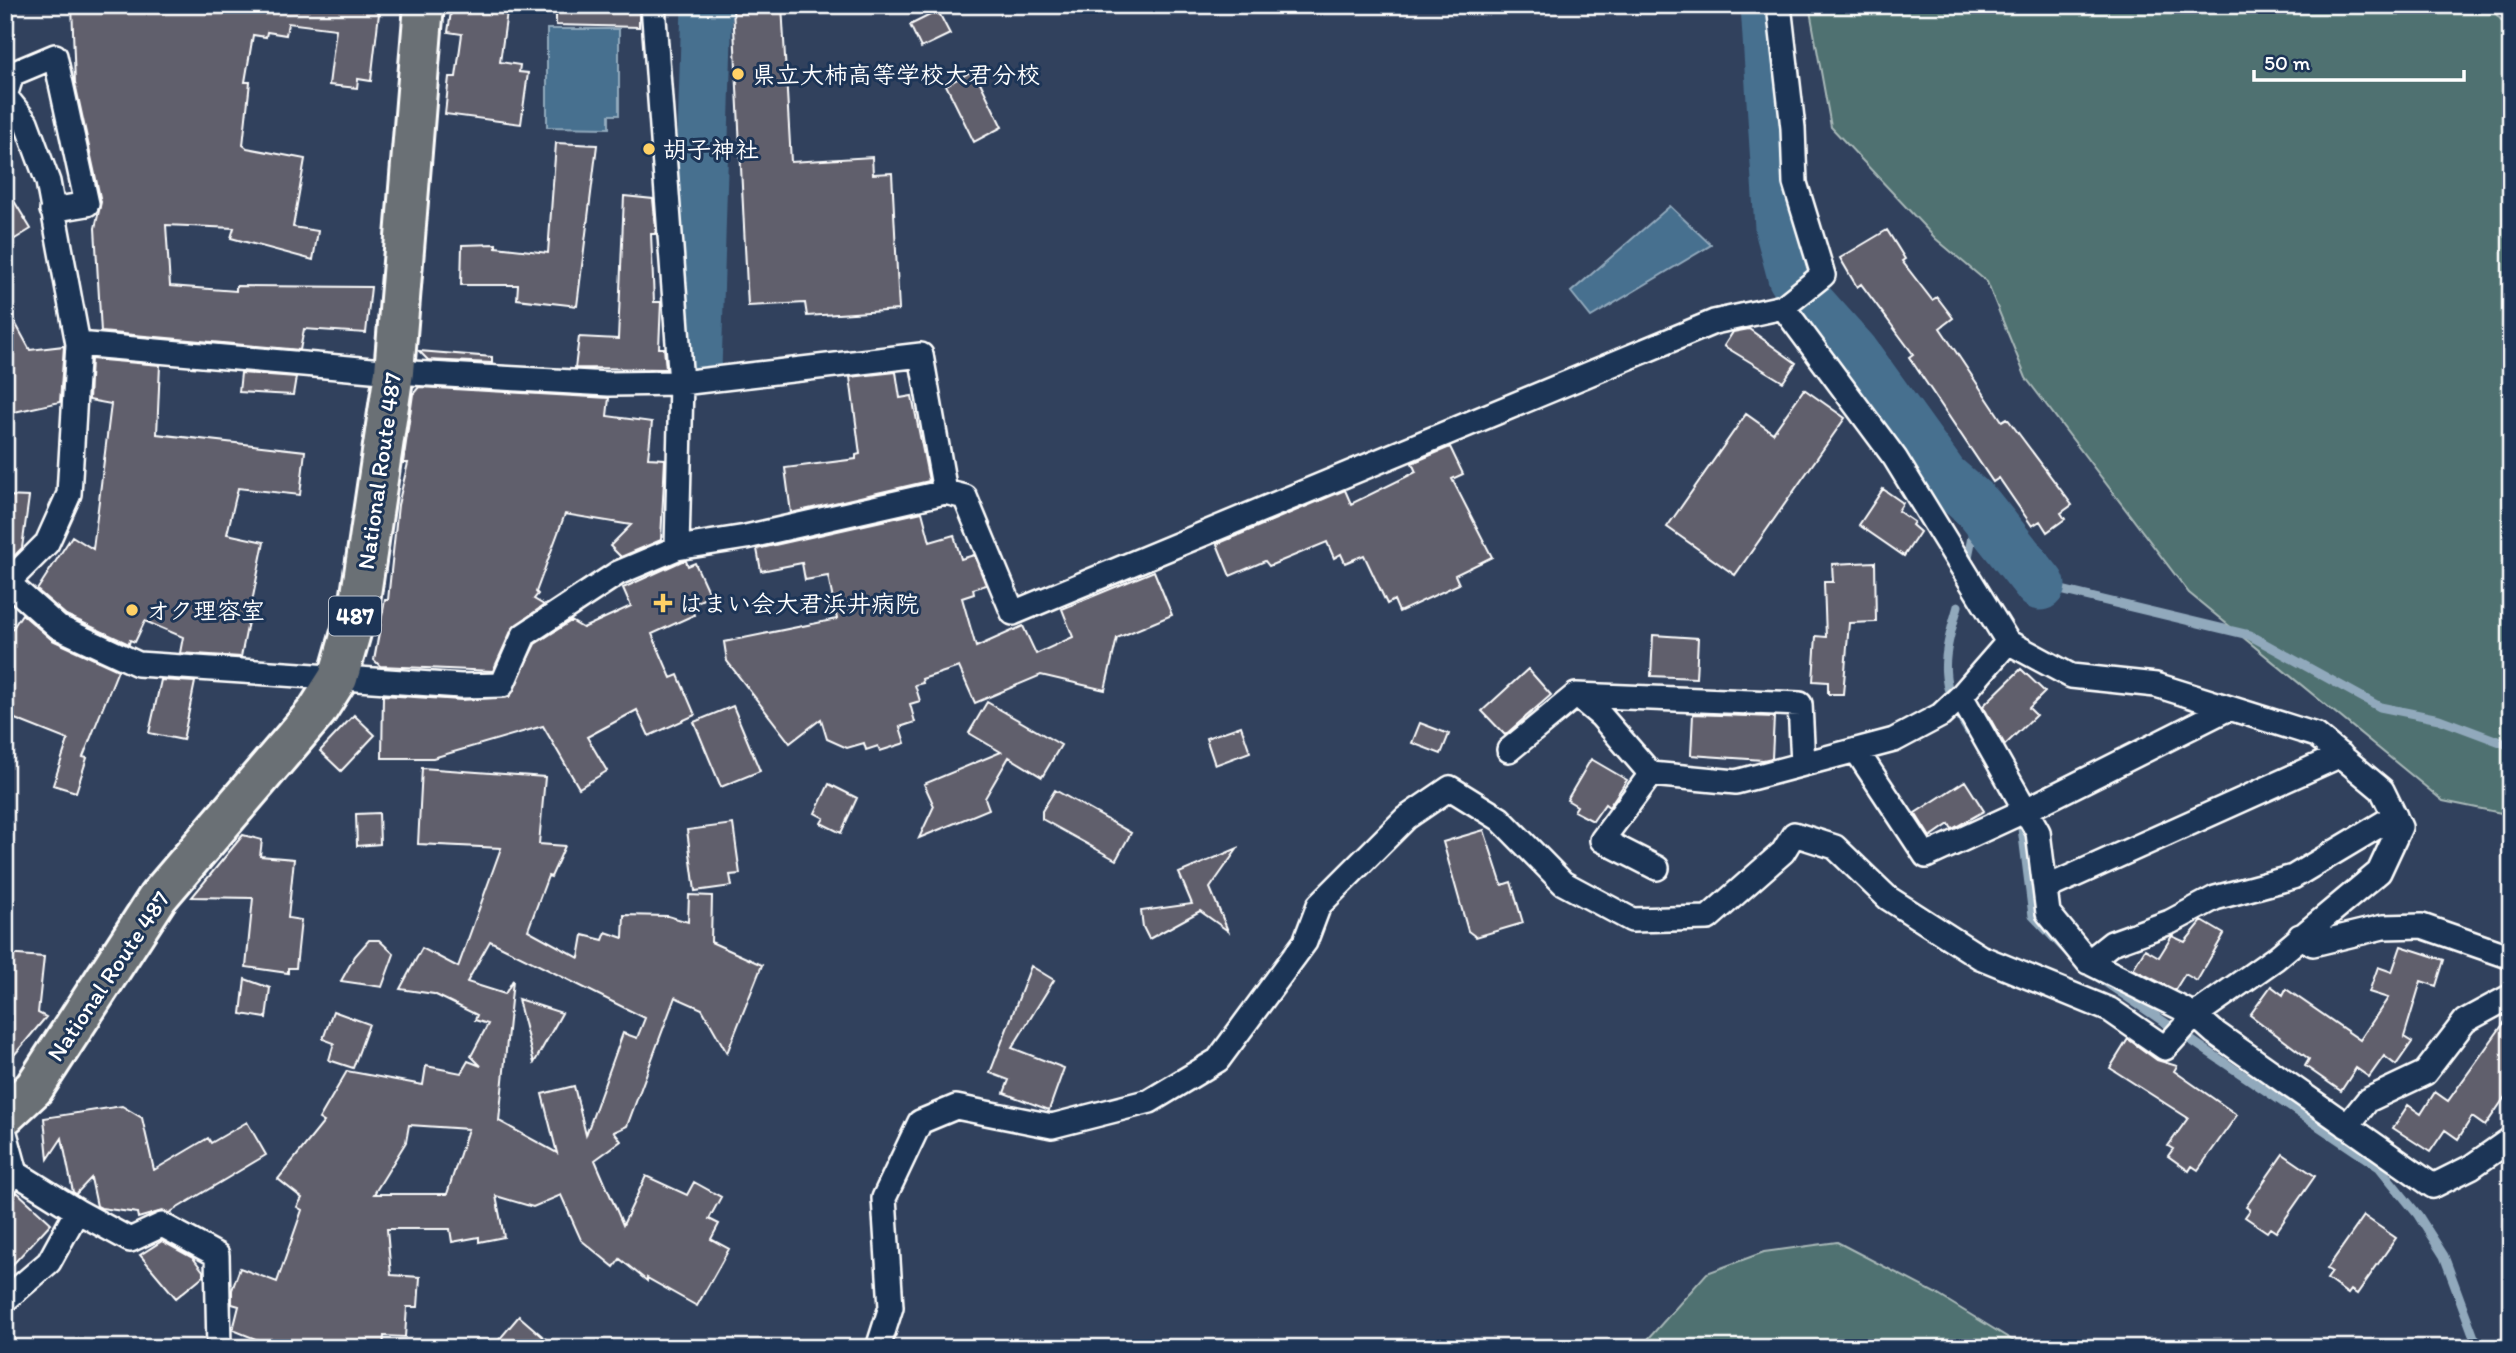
<svg xmlns="http://www.w3.org/2000/svg" width="2516" height="1353" font-family="Itim,'Klee One',sans-serif">
<style>
.green{fill:#507171;stroke:#a8b8b8;stroke-width:2}
.water{fill:#476f8f;stroke:#91a9bc;stroke-width:2}
.lines{fill:none;stroke-linecap:round;stroke-linejoin:round}
.stream{stroke:#91a9bc;stroke-width:9}
.river{stroke:#476f8f;stroke-width:51}
.building{fill:#615e6c;stroke:#fff;stroke-width:2;fill-rule:evenodd}
.minor-casing{stroke:#fff;stroke-width:28}
.trunk-casing{stroke:#fff;stroke-width:44}
.minor{stroke:#1d3557;stroke-width:23}
.trunk{stroke:#6b7074;stroke-width:38}
.poi-dot{fill:#ffd166;stroke:#1d3557;stroke-width:2.5}
.labels{text-anchor:middle;dominant-baseline:central;stroke-width:6;stroke-linejoin:round;paint-order:stroke}
.shield{fill:#1d3557;stroke:#bbc2cd;stroke-width:2}
.shield-label{font-size:23px;font-weight:bold;fill:#fff}
.poi-label{font-size:24px;font-weight:bold;fill:#fff;stroke:#1d3557;text-anchor:start}
.street-label{font-size:24px;fill:#fff;stroke:#1d3557}
</style>
<rect width="100%" height="100%" fill="#31415d"/>
<filter id="ink" filterUnits="userSpaceOnUse"><feTurbulence type="fractalNoise" baseFrequency=".0143" numOctaves="2"/><feDisplacementMap in="SourceGraphic" scale="14" xChannelSelector="R" yChannelSelector="G"/><feConvolveMatrix kernelMatrix="1 2 1 2 8 2 1 2 1" color-interpolation-filters="sRGB"/></filter>
<g filter="url(#ink)">
<path class="green" d="M1809,5H2488L2511,31V815L2443,801L2189,593L2026,378L1987,282L1936,239L1831,127Z
M1837,1242L1935,1293L2025,1348H1640L1707,1273L1764,1252Z"/>
<path class="water" d="M547,29H619V115H609V128L547,127Z
M1670,206L1711,245L1591,317L1571,292Z"/>
<g class="lines">
<path class="stream" d="M1968,557L1978,507
M2040,585L2249,635L2380,707L2439,719L2511,746
M1958,606C1942,661 1937,682 1969,732
M2021,820L2033,916L2079,964
M2099,978L2379,1167L2418,1215L2444,1256L2474,1337L2486,1348"/>
<path class="river" d="M1766,5L1780,228L1793,277L1810,304L1853,352L1943,477L1978,507L2040,585
M696,370L707,5"/>
</g>
<path class="building" d="M72,5H380L371,81L358,79L357,88L329,85L336,29L288,23L286,35L267,32L266,37L253,35L245,82H250L243,145L247,148L305,159L293,227L318,231L313,260L231,238L234,228L166,225L170,286L236,291V286L371,287L366,333L304,329L300,350L101,332L95,228L101,202L75,83Z
M452,5H493L492,10L507,12L500,62L520,65L519,72L528,73L521,124L445,114L449,77H456L462,34L448,32Z
M556,5H639V27L556,25Z
M782,5L791,162L872,157L873,174L892,173L899,310L807,316L805,303L748,306L733,8Z
M938,11L950,34L921,48L910,25Z
M974,70L1002,127L974,142L946,85Z
M556,143L597,145L577,306L517,299L518,285H461L462,245L496,244V247L548,253Z
M5,186L31,229L5,245Z
M624,196L653,199L656,229L655,234H651L654,302H661L659,348H664L666,369L575,368L579,337L618,339Z
M1887,230L1905,259L1902,261L1932,300L1937,297L1953,318L1940,328L2002,421L2007,418L2072,505L2061,513L2065,519L2047,532L2040,521L2032,526L1999,478L1993,482L1909,357L1913,354L1861,284L1857,287L1840,258Z
M5,304L30,350L64,346L60,402L5,414Z
M1749,329L1796,363L1783,382L1724,346L1733,332Z
M419,351L492,357V363L428,360Z
M91,359L160,365L157,434L305,451L300,495L238,488L227,534L264,542L241,657L180,653L183,637L145,621L135,642L130,640L129,644L66,615L37,590L72,536L93,549L111,404L89,400Z
M896,372L900,398L912,396L929,481L791,513L785,468L856,459V455L860,454L850,377Z
M241,373L296,377L293,395L239,392Z
M419,387L609,398L607,416L652,422L648,458L665,459L661,540L621,557L610,546L631,525L565,514L536,592L538,594L534,599L544,605L512,629L493,671L380,666L374,660L385,600H388L398,505L408,463H403L413,394Z
M1804,389L1845,418L1735,575L1667,527L1746,414L1773,433Z
M1450,447L1463,474L1452,479L1492,557L1455,575L1459,584L1399,612L1394,600L1387,604L1364,555L1345,563L1341,554L1334,558L1327,542L1269,566L1265,561L1230,576L1217,544L1345,490L1351,504L1416,472L1412,463Z
M1883,489L1903,503L1898,511L1914,522L1912,525L1920,532L1904,556L1859,525Z
M5,496L29,497L22,548L5,565Z
M922,512L930,542L954,535L961,559L974,555L986,585L973,589L974,594L962,598L976,647L1023,626L1036,654L1073,637L1062,609L1154,571L1172,615L1117,638L1105,690L1041,675L975,703L959,667L922,679L923,683L915,685L920,701L910,704L915,722L900,727L905,743L880,751L878,746L866,750L864,743L847,748L827,739L821,719L790,743L727,661L724,642L837,619L828,576L805,580L802,563L761,571L757,549Z
M682,561H686L688,566L695,563L710,596L690,605L694,615L652,634L671,678L678,675L695,715L649,736L637,710L587,737L607,771L579,788L543,726L433,758H382L383,695L461,700L509,697L535,644L571,621L583,628L631,606L623,588Z
M1875,562L1876,622L1849,623L1843,694H1828V682L1813,681L1816,636L1826,637L1824,582H1833L1832,564Z
M22,614L52,640L118,670L83,757L87,758L76,792L53,785L68,740L5,715V640Z
M1653,635L1698,638L1696,678L1651,676Z
M1528,669L1551,695L1505,735L1482,711Z
M2021,669L2045,692L2029,708L2036,715L2005,745L1983,706Z
M161,680L195,682L183,740L149,733Z
M987,702L1061,745L1042,777L1009,757L985,798L989,809L919,838L934,806L924,784L1001,752L969,733Z
M733,706L760,771L721,787L694,722Z
M1693,714L1774,717L1772,758L1763,760L1691,755Z
M354,715L375,735L341,771L320,751Z
M1420,723L1449,734L1441,754L1412,743Z
M1241,726L1250,752L1215,765L1206,738Z
M1591,759L1627,780L1609,807L1605,804L1593,821L1574,811L1577,806L1567,800Z
M422,768L545,777L539,844L565,846L551,877L548,876L528,930L579,958L583,935L603,940L606,932L623,938L624,915L668,916L688,922L689,895L712,896L711,942L762,965L727,1053L702,1009L675,997L627,1126L614,1132L621,1141L595,1160L623,1225L646,1176L687,1195L694,1182L721,1197L709,1219L719,1224L711,1239L729,1249L697,1306L647,1278V1281L620,1259L614,1267L581,1240L561,1195L533,1207L496,1196L504,1237L479,1242V1237L452,1242L450,1229H387L391,1275L420,1277L418,1307H407L405,1337L384,1336L383,1348H323L263,1342L233,1330L239,1306L232,1304V1290L240,1268L277,1282L302,1210L297,1207L302,1198L278,1179L324,1122L319,1119L347,1071L423,1085L426,1066L461,1073L468,1061L481,1066L471,1056L488,1024L475,1020L477,1015L434,994L400,989L422,948L458,967L501,848L418,844ZM490,941L645,1018L637,1038L623,1033L586,1135L574,1086L542,1094L557,1153L499,1121L513,980L505,994L467,982ZM409,1125L468,1129L447,1194H374L406,1142Z
M1965,781L1984,811L1952,829L1949,824L1930,837L1915,813Z
M829,784L857,798L841,833L821,823L824,818L815,813Z
M1055,790L1131,833L1116,860L1042,819V811Z
M379,813L380,844L357,846L356,814Z
M733,824L740,874L730,875L732,886L695,891L687,830Z
M1484,830L1502,885L1511,882L1523,923L1476,937L1468,931L1443,842Z
M243,835L262,840L260,856L294,859L288,918L301,920L296,968H288V973L246,967L253,898L192,897Z
M1238,848L1210,888L1228,931L1200,911L1149,939L1143,927L1141,911L1192,904L1179,873Z
M2202,921L2224,934L2197,981L2185,974L2175,990L2133,969L2145,949L2159,957L2172,936L2185,942Z
M369,940H379L394,954L382,987L341,981L355,956Z
M2401,946L2444,960L2436,986L2421,981L2404,1037L2412,1042L2396,1065L2384,1056L2369,1077L2356,1068L2341,1091L2305,1066L2309,1059L2250,1015L2271,986L2283,995L2286,989L2360,1040L2388,998L2369,992L2378,967L2392,972Z
M5,954L44,957L38,1013L46,1017L5,1066Z
M1031,966L1054,980L1012,1048L1064,1068L1049,1110L1004,1093L1009,1080L990,1073Z
M245,979L270,988L266,1018L241,1014Z
M518,999L562,1013L534,1063Z
M333,1011L369,1024L353,1068L329,1060L334,1043L323,1039Z
M2511,1013V1088L2485,1126L2472,1117L2458,1139L2445,1130L2430,1152L2393,1128L2408,1105L2421,1114L2435,1092L2448,1101Z
M2128,1039L2157,1060L2177,1066L2174,1071L2237,1115L2198,1170L2192,1166L2189,1171L2168,1156L2173,1149L2168,1146L2188,1118L2110,1068Z
M122,1106L142,1118L154,1170L208,1138L211,1143L247,1122L266,1155L169,1213L162,1211L138,1218L137,1213L101,1208L97,1206L91,1178L76,1194L73,1192L62,1138L48,1159L44,1118Z
M2283,1154L2315,1176L2276,1232L2270,1228L2267,1232L2245,1217L2250,1210L2246,1207Z
M17,1192L51,1223L5,1273V1211Z
M2364,1216L2396,1238L2357,1294L2351,1290L2348,1294L2327,1279L2332,1272L2327,1269Z
M162,1241L193,1258L203,1271V1276L176,1298L140,1255Z
M519,1316L556,1348H492Z"/>
<g class="lines">
<g class="minor-casing">
<path id="minor" d="M653,5L681,383L677,548
M5,96L26,122L48,182L78,344L69,494L47,543L5,585
M5,96L12,74L55,56L87,204L52,210
M78,344L394,372L609,384L681,383L921,355L945,492
M5,580L58,627L138,664L461,686L502,685L524,635L618,573L677,548L746,537L945,492L965,497L1013,613L1714,322L1783,307L1823,275L1795,183L1793,128L1779,5
M2008,642L1961,696L2038,832L2048,913L2088,962L2195,1015L2214,1032L2433,1186L2471,1167L2511,1139
M1576,695L1800,704L1803,764
M1509,750L1576,695L1601,716L1651,774L1736,782L1894,740L1941,715L1961,696
M1856,750L1926,856L2026,810L2229,708
M1651,774L1602,840L1657,868
M2046,888L2341,755
M2300,936L2313,944L2383,927L2422,926L2511,957
M2088,962L2112,943L2170,922L2215,898L2293,877L2395,816
M2347,1126L2368,1100L2425,1073L2465,1021L2511,996
M5,1133L16,1173L5,1184
M77,1211L130,1240L162,1225L217,1255L219,1348
M5,1300L49,1262L77,1211L16,1173
M878,1348L891,1307L884,1198L920,1122L956,1107L1052,1126L1150,1101L1218,1060L1305,942L1319,905L1406,818L1450,788L1500,819L1563,883L1632,920L1708,918L1783,852L1794,834L1835,847L1888,898L1980,957L2110,1010L2165,1048L2195,1015L2276,958L2379,872L2400,827L2382,790L2316,735L2156,685L2071,676L2008,642L1895,458L1783,307"/>
</g>
<g class="trunk-casing">
<path id="trunk" d="M5,1115L34,1088L158,897L317,711L338,678L360,601L394,372L424,5"/>
</g>
<use href="#minor" class="minor"/>
<use href="#trunk" class="trunk"/>
</g>
</g>
<g class="poi-dot">
<circle cx="738" cy="74" r="7"/>
<circle cx="649" cy="149" r="7"/>
<path d="M659.5 592.5h7v7h7v7h-7v7h-7v-7h-7v-7h7z"/>
<circle cx="132" cy="610" r="7"/>
</g>
<g class="labels">
<rect class="shield" x="329" y="596.5" width="52" height="39" rx="5"/>
<g class="shield-label">
<text x="355" y="616">487</text>
</g>
<g class="poi-label">
<text x="752" y="74">県立大柿高等学校大君分校</text>
<text x="663" y="149">胡子神社</text>
<text x="679" y="603">はまい会大君浜井病院</text>
<text x="146" y="610">オク理容室</text>
</g>
<g class="street-label">
<text transform="translate(379 471) rotate(-82)">National Route 487</text>
<text transform="translate(108 976) rotate(-56)">National Route 487</text>
</g>
</g>
<rect width="2516" height="1353" fill="none" stroke="#1d3557" stroke-width="28"/>
<rect x="14" y="14" width="2488" height="1325" fill="none" stroke="#fff" stroke-width="2.5" filter="url(#ink)"/>
<path d="M2254 70v10h210v-10" fill="none" stroke="#ffffff" stroke-width="3.5"/>
<text x="2264" y="70" font-size="21" fill="#ffffff" stroke="#1d3557" stroke-width="5" paint-order="stroke">50 m</text>
</svg>
